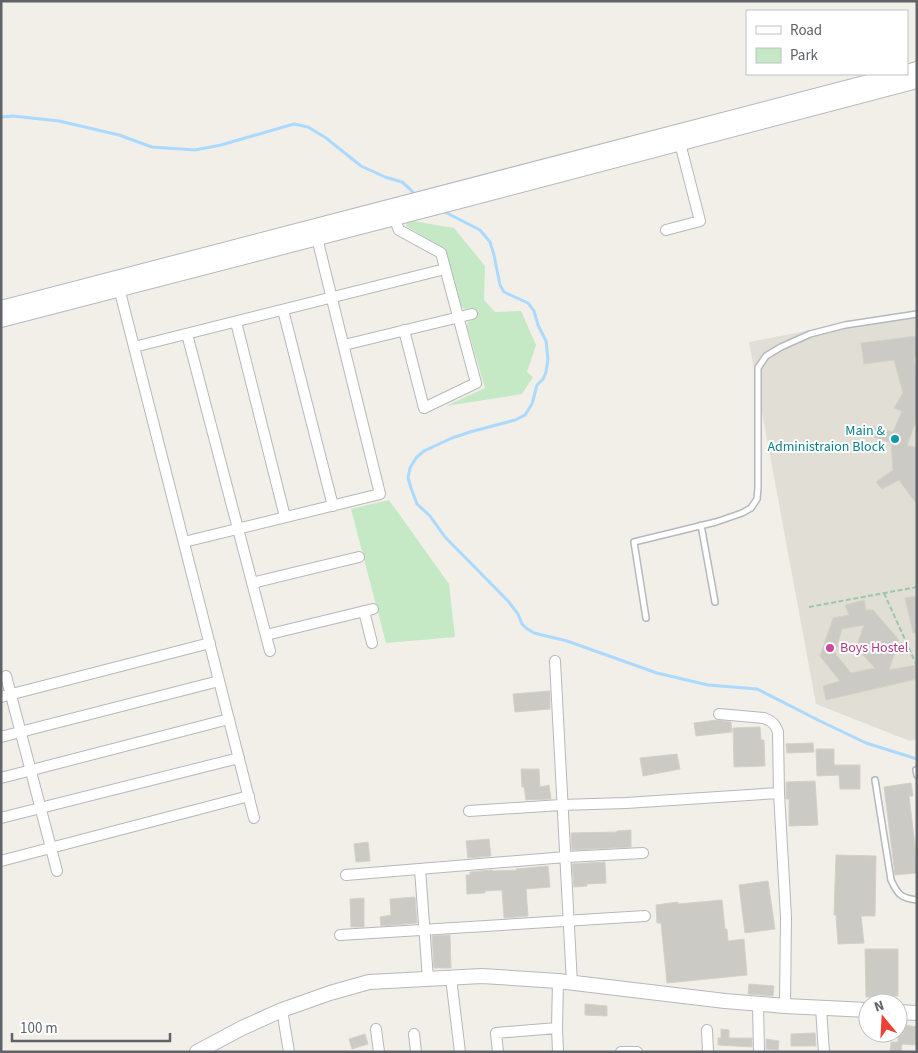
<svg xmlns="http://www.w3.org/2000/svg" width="918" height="1053" font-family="'Source Sans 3',sans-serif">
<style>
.education{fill:#e1ded6}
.green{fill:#c5e8c5}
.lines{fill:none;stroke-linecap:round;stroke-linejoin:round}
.stream{stroke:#aadaff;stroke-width:3}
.building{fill:#cccac5;stroke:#d6d1c6;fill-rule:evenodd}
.service-casing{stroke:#b5b8bc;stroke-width:8}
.minor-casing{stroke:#b5b8bc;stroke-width:12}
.tertiary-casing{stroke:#b5b8bc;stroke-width:16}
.path{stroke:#9cc7a9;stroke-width:2;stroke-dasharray:5 2.5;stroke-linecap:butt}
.service{stroke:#fff;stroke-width:5}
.minor{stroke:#fff;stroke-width:10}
.tertiary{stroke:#fff;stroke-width:14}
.culture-dot{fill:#0f9aa8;stroke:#fff;stroke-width:2}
.hotel-dot{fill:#d1479c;stroke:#fff;stroke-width:2}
.labels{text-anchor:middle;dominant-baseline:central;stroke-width:4;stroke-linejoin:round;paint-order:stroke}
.culture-label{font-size:14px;fill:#0d838f;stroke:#fff;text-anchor:end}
.hotel-label{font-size:14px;fill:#b23c85;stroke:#fff;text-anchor:start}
</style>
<rect width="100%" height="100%" fill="#f1efe8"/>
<path class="education" d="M917,310V739L910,741L816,704L749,342Z"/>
<path class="green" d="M413,221L454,228L485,266L484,300L495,312L521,311L536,345L527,372L533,377L522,394L446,406L485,388L467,326L468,322L474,319L470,308L465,309L462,307L444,249L406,226L407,223Z
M389,500L449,584L455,637L386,643L351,509Z"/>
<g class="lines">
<path class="stream" d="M1,117L13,116L59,121L119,135L152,147L195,150L221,145L294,124L308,127L326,138L361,166L385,177L402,182L410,189L416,196
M441,210L480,230L490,242L494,255L500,285L504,292L528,303L534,311L538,325L546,341L548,359L546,372L543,379L537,385L532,404L525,415L515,420L470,432L452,438L439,444L424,451L416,458L410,468L408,478L411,488L417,504L430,516L445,537L508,601L518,614L522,624L526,628L534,633L567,641L657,673L708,685L757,689L820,721L866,743L917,759"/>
</g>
<path class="building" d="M917,336V357H914L917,376V418L907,446L917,447V505L899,480L882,489L876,482L893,470L891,443L871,436L875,426L893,432L902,411L894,408L903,393L894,360L864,364L861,343Z
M917,596V633H913L905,598Z
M864,600L866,610H873L899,640L889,670L917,665V679L826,700L823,686L840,681L820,656L833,618L849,615L845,605ZM864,625L856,648L875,668L851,673L835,653L842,629Z
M550,691V709L515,712L513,694Z
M717,720L731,722L732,732L696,736L694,723Z
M760,727L761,740H764L765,766L734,767L733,728Z
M813,743L814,752L787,753L786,744Z
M816,749H834V765H860V789H840L839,775L817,776Z
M677,754L680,769L643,776L640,758Z
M521,769H539L540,787L549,785L551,799L526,800L524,787H522Z
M815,781L818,825L789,826V799H786V782Z
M911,783L913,796H909L917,862V873L895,875L884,787Z
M631,830V847L572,850L571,833L617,832V831Z
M489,839L491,856L468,858L466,841Z
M368,842L370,861L356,862L354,844Z
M836,855L876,856L875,916H861L864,943L838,944L836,915H834Z
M605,862L606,883L587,884V886L574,887L572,864Z
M548,866L550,887L526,889L528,916L504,918L502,890L485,891V893L467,894L466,875H470V872L492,870L493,871L517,870L516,869Z
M768,881L775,929L745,933L739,885Z
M415,897L417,923L381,926L380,917L391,915L390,899Z
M364,898V927H351L350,899Z
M722,900L725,929H727L728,941L744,939L747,975L667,983L661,923H657L656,905L678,902V904Z
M450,935L451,968H434L432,936Z
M865,949H898V996L866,997Z
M749,984L774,986L773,996L748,994Z
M585,1004L607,1006V1016L585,1015Z
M898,1024L917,1027V1045L902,1044L901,1052H890L891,1042H898Z
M721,1029L729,1030V1038H752V1047L718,1045V1038H721Z
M815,1033L816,1046H791V1034Z
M365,1034L368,1044L352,1049L349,1039Z
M766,1039L779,1041L778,1050L766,1049Z"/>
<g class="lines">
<g class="service-casing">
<path id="service" d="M701,525L715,602
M646,618L634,542L716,522L742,513L751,508L757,499L758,488V368L766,356L781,347L810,334L845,325L917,314
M916,770L917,775
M875,780L891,880C898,895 901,898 917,900"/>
</g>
<g class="minor-casing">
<path id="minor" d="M394,218L399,230L441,253L476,383L424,408L404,330
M666,230L700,221L680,143
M118,284L254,818
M283,310L333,506
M236,322L285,517
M187,334L270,651
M344,345L472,314
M134,347L445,269
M184,542L380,494L317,238
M252,583L359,557
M364,611L372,643
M266,635L373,609
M555,661C560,768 566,876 572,984
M6,676L57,871
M1,697L210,643
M719,714L764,718C772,721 775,724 778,732L779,793L786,917L785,1006
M1,737L219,681
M1,778L229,719
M469,811L561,805L626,803L779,793
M1,818L239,758
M1,861L249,796
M420,869L428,979
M346,875L566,857L643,853
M340,935L645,916
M451,978L460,1052
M558,981L557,1028L558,1052
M758,1004L759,1052
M821,1008L824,1052
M282,1010L289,1052
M376,1029L379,1052
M707,1030L708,1052
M414,1034L416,1052
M498,1052L496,1033L557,1028
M621,1052H637"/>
</g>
<g class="tertiary-casing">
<path id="tertiary" d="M907,72L917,69
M1,308L899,74
M1,320L449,204L917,81
M898,1012L917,1013
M197,1052L242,1028L282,1010L330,993L369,982L482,976L558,981L725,1001L785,1006L868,1010"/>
</g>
<path class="path" d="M884,593L917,666
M809,607L917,587"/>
<use href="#service" class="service"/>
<use href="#minor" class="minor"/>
<use href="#tertiary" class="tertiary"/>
</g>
<circle class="culture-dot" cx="895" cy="439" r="5"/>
<circle class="hotel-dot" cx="830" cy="648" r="5"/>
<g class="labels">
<g class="culture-label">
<text x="885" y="431">Main &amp;<tspan x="885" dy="16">Administraion Block</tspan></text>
</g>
<g class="hotel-label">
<text x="840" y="648">Boys Hostel</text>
</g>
</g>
<rect width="918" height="1053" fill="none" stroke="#5f6368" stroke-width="5"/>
<rect x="746" y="10" width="162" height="65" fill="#ffffff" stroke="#bfc1c3"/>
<rect x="756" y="26" width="25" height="8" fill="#ffffff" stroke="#bfc1c3"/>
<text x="790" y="35" font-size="15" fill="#5f6368">Road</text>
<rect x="756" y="48" width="25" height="15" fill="#c5e8c5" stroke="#bfc1c3"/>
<text x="790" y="60" font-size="15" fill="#5f6368">Park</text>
<g transform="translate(883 1018) rotate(342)"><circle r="24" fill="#ffffff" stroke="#bfc1c3"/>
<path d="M0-4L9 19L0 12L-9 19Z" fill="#ea4335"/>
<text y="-8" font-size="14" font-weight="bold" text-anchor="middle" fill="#5f6368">N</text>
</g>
<path d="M12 1033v8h158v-8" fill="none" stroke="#5f6368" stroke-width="2.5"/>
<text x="20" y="1033" font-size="15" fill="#5f6368" stroke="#ffffff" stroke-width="4" paint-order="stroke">100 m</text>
</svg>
